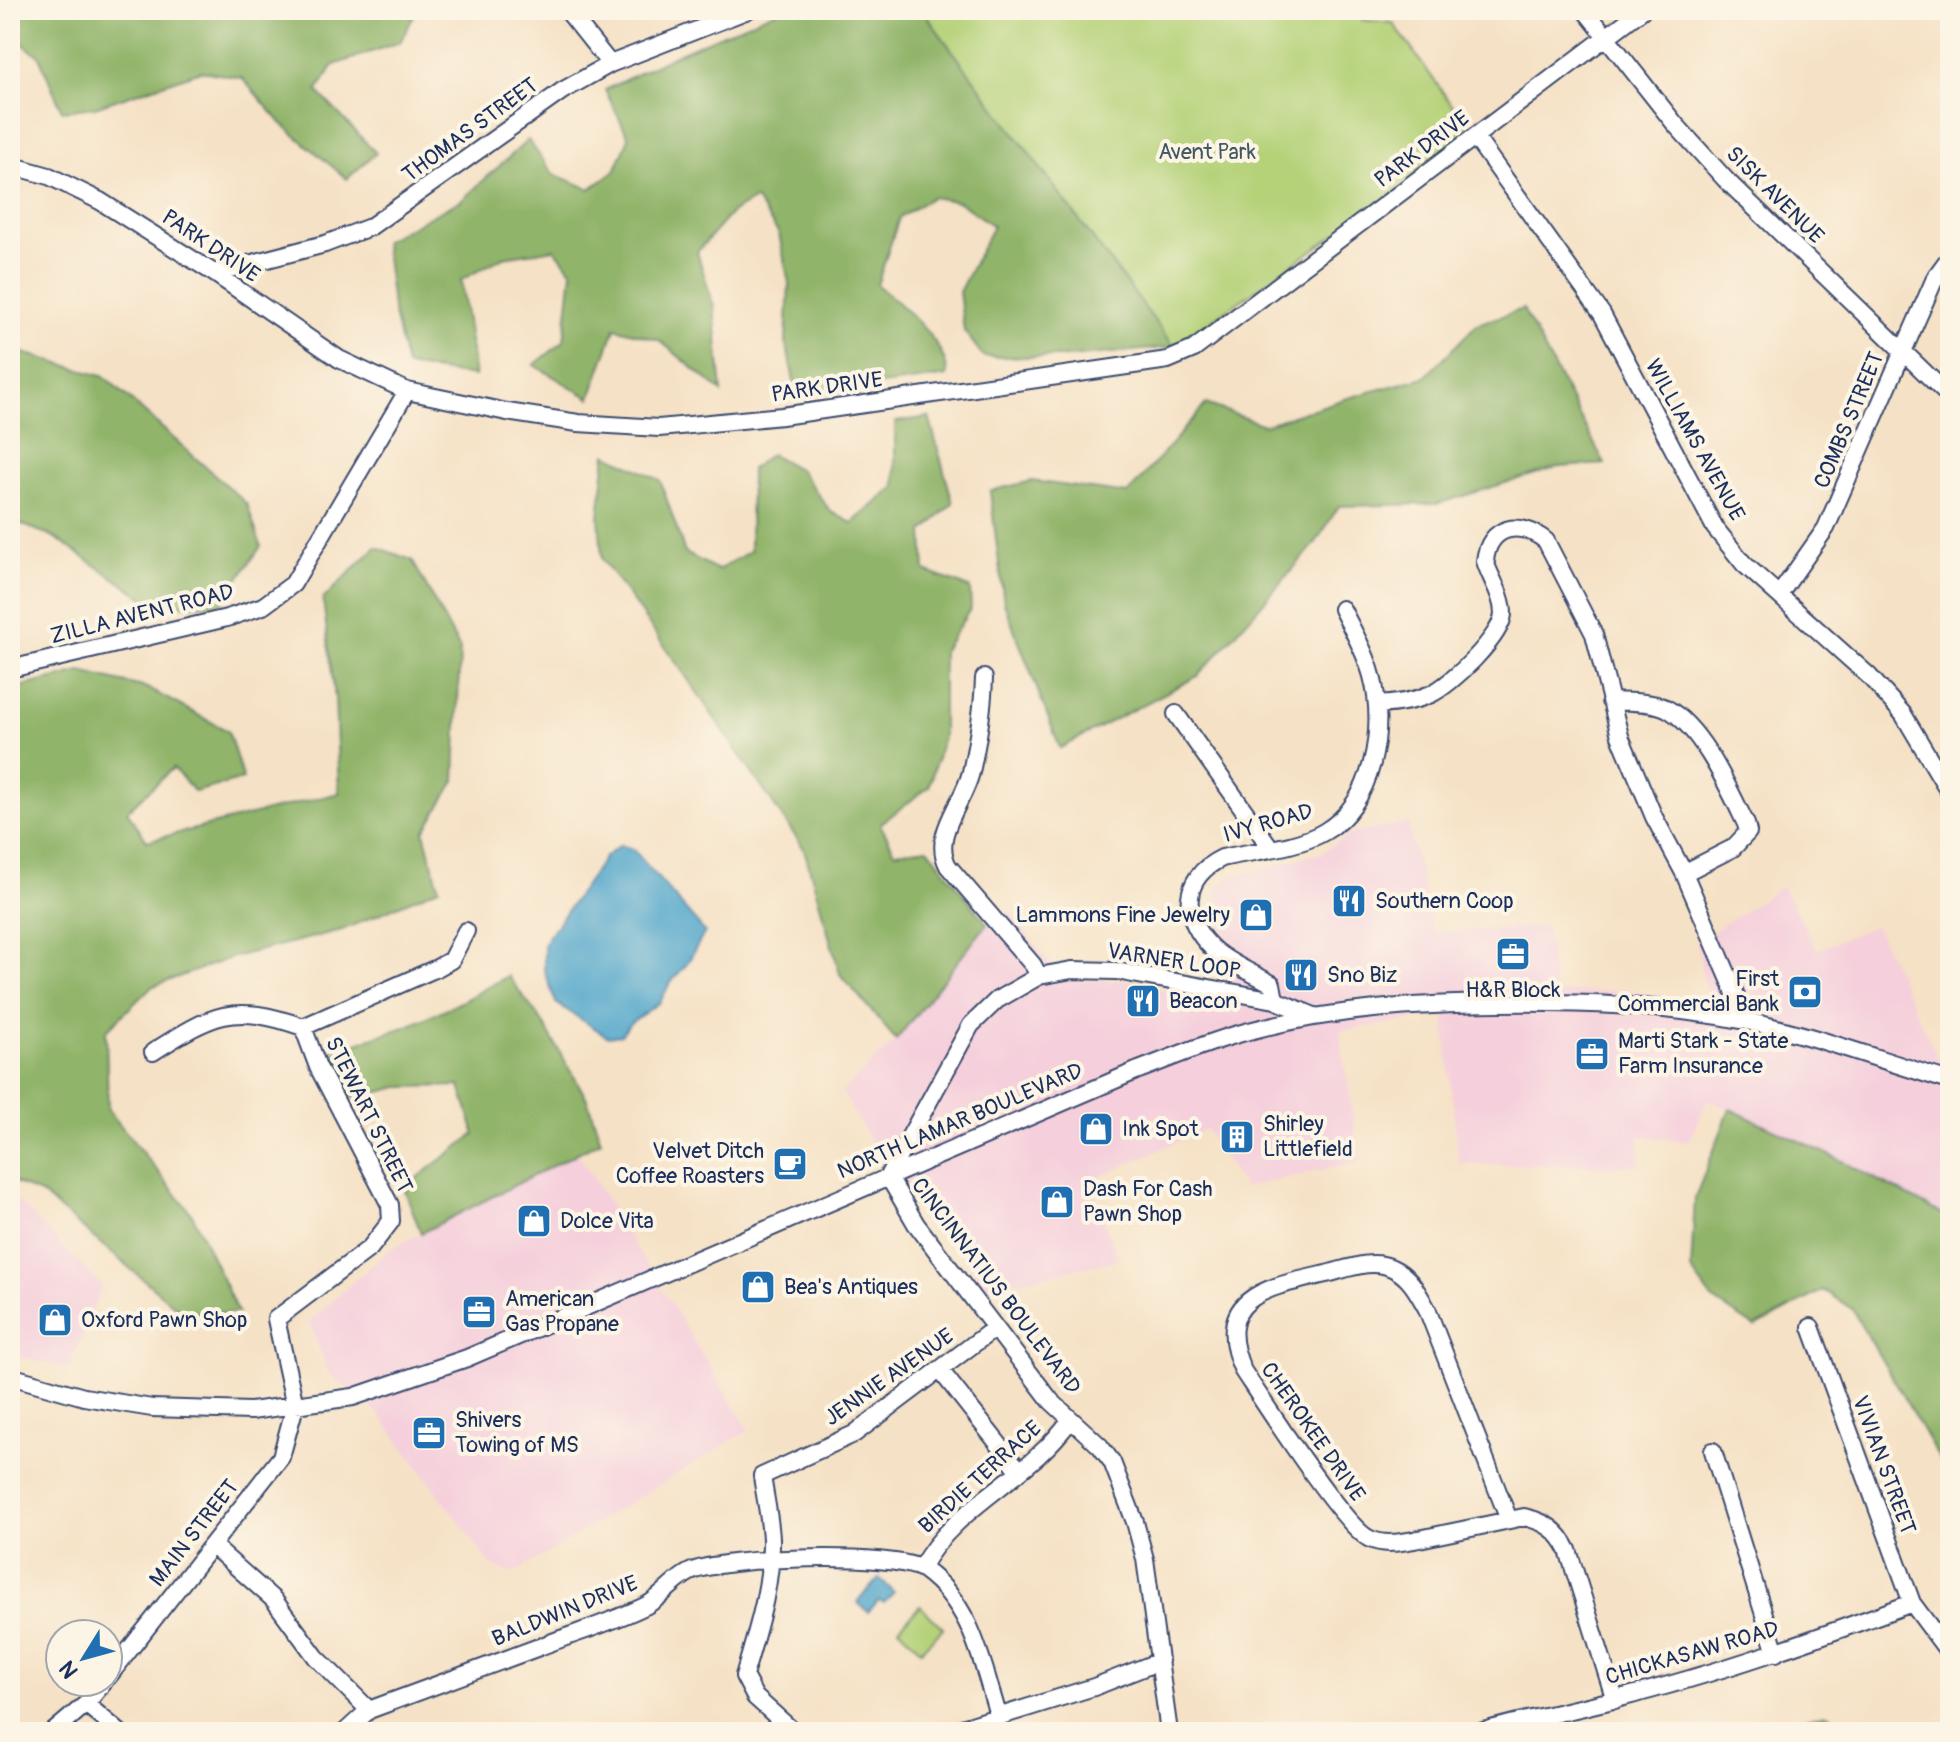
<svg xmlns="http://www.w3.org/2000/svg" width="1960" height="1742" font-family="Pangolin,sans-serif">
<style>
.built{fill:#f5cfdc}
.green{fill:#b5d279;stroke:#68806c;stroke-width:2}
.forest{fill:#90b469;stroke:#567264;stroke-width:2}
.water{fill:#4da4ca;stroke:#346a94;stroke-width:2}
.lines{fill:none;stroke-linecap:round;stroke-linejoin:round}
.minor-casing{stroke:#3c4a6d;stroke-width:20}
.minor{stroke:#fff;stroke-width:16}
.labels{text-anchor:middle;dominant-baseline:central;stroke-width:8;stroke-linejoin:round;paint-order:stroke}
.street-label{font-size:22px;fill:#1b2f5e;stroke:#fcf5e5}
.park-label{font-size:22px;fill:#425865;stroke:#fcf5e5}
.poi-label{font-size:22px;fill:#1b2f5e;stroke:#fcf5e5;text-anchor:start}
</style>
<rect width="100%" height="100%" fill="#fcf5e5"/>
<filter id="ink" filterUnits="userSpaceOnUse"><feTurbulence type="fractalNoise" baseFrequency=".0125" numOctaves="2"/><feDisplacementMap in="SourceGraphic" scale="16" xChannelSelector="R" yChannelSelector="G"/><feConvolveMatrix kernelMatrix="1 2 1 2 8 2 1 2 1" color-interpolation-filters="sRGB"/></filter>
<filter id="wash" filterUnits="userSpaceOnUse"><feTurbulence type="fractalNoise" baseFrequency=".006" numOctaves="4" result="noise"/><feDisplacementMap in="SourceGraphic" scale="32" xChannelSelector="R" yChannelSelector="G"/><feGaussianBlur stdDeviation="1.8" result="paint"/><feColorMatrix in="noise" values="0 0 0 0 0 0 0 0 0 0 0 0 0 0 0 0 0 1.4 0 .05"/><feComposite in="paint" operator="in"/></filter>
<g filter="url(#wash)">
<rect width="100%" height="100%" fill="#f5e1c5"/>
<path class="built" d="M1408,823L1433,932L1546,927L1555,993L1622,990L1709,1003L1696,943L1782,886L1817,950L1875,926L1937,1056L1950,1060V1218L1834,1157L1708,1099L1688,1142L1640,1136L1639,1166L1459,1164L1444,1016L1340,1031L1359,1161L1244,1188L1206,1129L1090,1181L1118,1260L986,1288L923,1189L903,1198L842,1092L895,1041L987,924L1010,912L1050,964L1069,980H1117L1234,1003L1216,889L1229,878L1323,852L1349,834Z
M577,1152L749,1430L513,1574L492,1566L379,1414L329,1374L309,1322L390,1249Z
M10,1193L102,1286L69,1368L10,1355Z"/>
<path class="green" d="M922,10H1362V20L1393,23L1475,137L1174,347Z
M920,1606L943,1628L921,1650L899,1628Z"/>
<path class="forest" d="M10,10H417L400,42L334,65L317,91L376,153L347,179L282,124L242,78L201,71L95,107L62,111L39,56L10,34Z
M779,10H922L1174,347L1068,357H984L964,331L959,292L993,226L959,202L932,197L899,218L877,285C900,305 949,343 947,376L797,396L786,342L789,283L779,234L755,199L732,212L697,252L714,307L722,392L659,340L615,328L590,398L534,365L564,341L572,272L555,249L503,257L461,280L475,376L406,366L392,305L384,241L462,200L528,140L553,174L590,189L615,171L629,138L605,90L675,55Z
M1523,309L1605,464L1558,467L1437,504L1339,506L1315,544L1198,676L1060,748L1004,603L990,491L1032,481L1128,494L1206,404L1264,425L1348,398L1425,377L1477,324Z
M10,349L105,377L247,504L261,546L221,604L156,606L52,536L10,520Z
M929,417L953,503L923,532L925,571L970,588L971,608L943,651V736L929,787L880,824L895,852L928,848L987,924L896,1040L840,974L804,849L685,675L602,559L599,516L606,454L660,480L685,553L718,570L750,551L751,469L771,454L800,470L831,512L852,523L895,487V422Z
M376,547L412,560L460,649L455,781L424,832L439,888L342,930L233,957L151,987L106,1031L108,1110L192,1214L238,1313H183L43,1195L10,1180V752L18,740L19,687L81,672L147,688L228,731L243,779L195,792L173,768L127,811L147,841L339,793L335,699L323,599Z
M508,976L543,1023L587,1099L601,1141L421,1233L404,1188L475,1134L460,1086L399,1087L351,1099L332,1051L408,1026L459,1003Z
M1730,1109L1834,1157L1950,1218V1477L1852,1309L1823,1290L1755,1327L1712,1299L1691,1270L1695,1198Z
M1826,1714L1846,1722L1857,1732H1766L1781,1723Z"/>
<path class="water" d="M620,845L633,849L705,932L687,964L670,983L660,1002L629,1024L621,1035L608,1037L556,1003L544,970V943L605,857Z
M879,1578L894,1592L884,1603L879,1600L868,1612L857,1602Z"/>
</g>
<g filter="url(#ink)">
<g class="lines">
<g class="minor-casing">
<path id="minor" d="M567,10L610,64
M1585,10L1675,124L1725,179L1950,397
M1475,137L1602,314L1715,528L1744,564L1869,676L1903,714L1950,793
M10,165L49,176L100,201L214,273L339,359L407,391L507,412L578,423L659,428L782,416L1168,360L1194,349L1642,10
M214,273L325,244L370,227L562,91L610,64L748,10
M1779,595L1826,528L1936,276L1950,257
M10,669L227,618L263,606L293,584L407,391
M984,678C983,710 978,740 971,772C964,803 931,834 948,866L1033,965L1039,976
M1610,701C1627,702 1650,701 1666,708C1702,727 1729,789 1746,824L1748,832L1733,848L1684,873
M1377,705C1396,704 1413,702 1431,694C1451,685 1502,636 1503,614C1503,595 1490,578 1485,561C1489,525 1520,520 1546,541L1594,634L1620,736L1654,817L1684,873L1730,980L1736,996L1735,1019
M1176,714L1270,847
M1275,1000L1272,984C1253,973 1230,964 1213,949C1181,919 1180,878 1222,858C1252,851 1297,848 1324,832C1374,803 1386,728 1372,676C1366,653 1353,631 1342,609
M303,1027L437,968L451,960L466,931
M153,1052C213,1014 232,1002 303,1027
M1811,1327L1912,1603L1950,1654
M940,1370L1019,1470
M10,1376L84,1397L152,1408L251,1411L353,1397L467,1358L1136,1071C1176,1056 1215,1039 1257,1029C1336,1009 1416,1004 1498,1003C1581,1002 1664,1005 1746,1021C1815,1035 1882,1061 1950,1081
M1713,1451L1776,1653
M1509,1520L1427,1309C1418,1293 1410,1276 1392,1268C1372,1258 1347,1269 1326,1274C1269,1287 1210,1296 1243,1371C1263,1401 1345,1529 1370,1539C1385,1546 1402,1542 1419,1539L1524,1517C1546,1522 1558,1530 1568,1550L1615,1700
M213,1546L274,1600L316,1657L369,1710
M921,1568C955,1505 1030,1478 1070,1420
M108,1677L281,1457L295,1406L276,1319L370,1248L391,1221L390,1205L318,1067L303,1027
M86,1704L119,1732
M53,1732L86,1704L104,1682
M345,1732L369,1710C425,1689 482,1668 539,1647C575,1633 613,1622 647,1605C663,1596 674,1580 690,1572C721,1557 896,1551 924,1570C973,1605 982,1664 999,1718
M794,1732L755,1697L744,1676C757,1631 772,1586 771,1539C770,1518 765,1497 762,1476L854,1434L995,1328
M949,1732L1094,1687L1160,1661
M1169,1732L1145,1559L1135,1522L1112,1462L1100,1446L1051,1401L916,1224L888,1176L971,1025L997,1000L1039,976L1072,970L1116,971L1275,1000L1314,1016
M1480,1732C1525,1719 1571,1711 1616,1699C1717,1674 1814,1639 1912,1603"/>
</g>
<use href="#minor" class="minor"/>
</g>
</g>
<defs>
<g id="restaurant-square" transform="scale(1.8)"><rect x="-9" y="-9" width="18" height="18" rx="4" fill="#1f6fb2" stroke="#fcf5e5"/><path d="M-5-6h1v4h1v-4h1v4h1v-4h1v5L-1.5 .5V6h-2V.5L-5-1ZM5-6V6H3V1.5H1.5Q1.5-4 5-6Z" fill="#fff"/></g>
<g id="shop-square" transform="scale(1.8)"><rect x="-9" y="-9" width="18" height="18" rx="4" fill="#1f6fb2" stroke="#fcf5e5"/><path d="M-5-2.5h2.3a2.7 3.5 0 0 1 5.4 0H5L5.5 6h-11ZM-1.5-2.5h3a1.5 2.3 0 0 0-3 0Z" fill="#fff"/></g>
<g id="office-square" transform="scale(1.8)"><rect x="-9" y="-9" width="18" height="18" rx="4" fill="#1f6fb2" stroke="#fcf5e5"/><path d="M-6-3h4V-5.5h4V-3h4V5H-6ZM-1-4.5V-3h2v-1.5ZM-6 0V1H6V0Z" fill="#fff"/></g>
<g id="bank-square" transform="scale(1.8)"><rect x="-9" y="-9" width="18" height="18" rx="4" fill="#1f6fb2" stroke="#fcf5e5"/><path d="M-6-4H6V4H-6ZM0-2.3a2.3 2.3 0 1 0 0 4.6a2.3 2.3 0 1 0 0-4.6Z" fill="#fff"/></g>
<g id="building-square" transform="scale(1.8)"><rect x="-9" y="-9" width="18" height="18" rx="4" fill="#1f6fb2" stroke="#fcf5e5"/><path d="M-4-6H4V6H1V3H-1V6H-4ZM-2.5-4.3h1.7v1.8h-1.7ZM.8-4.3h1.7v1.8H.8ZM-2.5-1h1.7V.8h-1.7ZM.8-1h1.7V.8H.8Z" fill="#fff"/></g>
<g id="cafe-square" transform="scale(1.8)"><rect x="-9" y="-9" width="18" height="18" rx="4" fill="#1f6fb2" stroke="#fcf5e5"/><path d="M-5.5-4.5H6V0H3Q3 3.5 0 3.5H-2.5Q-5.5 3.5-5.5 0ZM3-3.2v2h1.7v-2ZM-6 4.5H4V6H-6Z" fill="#fff"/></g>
</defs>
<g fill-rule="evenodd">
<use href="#restaurant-square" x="1349" y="901"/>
<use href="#shop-square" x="1256" y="915"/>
<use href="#office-square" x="1513" y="954"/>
<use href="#restaurant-square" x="1301" y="975"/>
<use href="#bank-square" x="1805" y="992"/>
<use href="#restaurant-square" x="1143" y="1001"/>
<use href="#office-square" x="1592" y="1054"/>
<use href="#shop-square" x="1096" y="1129"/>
<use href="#building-square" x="1237" y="1137"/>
<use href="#cafe-square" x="790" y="1164"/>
<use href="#shop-square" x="1057" y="1202"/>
<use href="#shop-square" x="534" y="1221"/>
<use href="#shop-square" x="758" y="1287"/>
<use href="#office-square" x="479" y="1312"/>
<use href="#shop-square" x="55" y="1320"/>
<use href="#office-square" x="429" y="1433"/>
</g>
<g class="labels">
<g class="street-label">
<text transform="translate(470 130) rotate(-36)">THOMAS STREET</text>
<text transform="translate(1422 149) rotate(-37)">PARK DRIVE</text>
<text transform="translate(1775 195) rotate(45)">SISK AVENUE</text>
<text transform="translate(211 246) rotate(34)">PARK DRIVE</text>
<text transform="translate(827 387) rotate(-8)">PARK DRIVE</text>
<text transform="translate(1849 420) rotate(-67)">COMBS STREET</text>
<text transform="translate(1695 440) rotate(61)">WILLIAMS AVENUE</text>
<text transform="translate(142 614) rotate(-14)">ZILLA AVENT ROAD</text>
<text transform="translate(1268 823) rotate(-16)">IVY ROAD</text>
<text transform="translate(1174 961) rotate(9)">VARNER LOOP</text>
<text transform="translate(369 1115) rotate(64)">STEWART STREET</text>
<text transform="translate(960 1121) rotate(-23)">NORTH LAMAR BOULEVARD</text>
<text transform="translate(996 1286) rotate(53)">CINCINNATIUS BOULEVARD</text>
<text transform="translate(889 1377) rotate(-35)">JENNIE AVENUE</text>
<text transform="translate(1313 1432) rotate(55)">CHEROKEE DRIVE</text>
<text transform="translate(1884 1465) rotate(70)">VIVIAN STREET</text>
<text transform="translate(980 1477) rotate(-42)">BIRDIE TERRACE</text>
<text transform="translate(194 1533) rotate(-52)">MAIN STREET</text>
<text transform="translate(565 1611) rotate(-22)">BALDWIN DRIVE</text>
<text transform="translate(1692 1653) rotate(-16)">CHICKASAW ROAD</text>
</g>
<g class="park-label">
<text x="1207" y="152">Avent Park</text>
</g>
<g class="poi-label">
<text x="1375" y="901">Southern Coop</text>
<text x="1230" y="915" text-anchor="end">Lammons Fine Jewelry</text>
<text x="1327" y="975">Sno Biz</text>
<text x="1779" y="979" text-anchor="end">First<tspan x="1779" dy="25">Commercial Bank</tspan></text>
<text x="1513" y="990" text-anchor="middle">H&amp;R Block</text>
<text x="1169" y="1001">Beacon</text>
<text x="1618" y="1041">Marti Stark - State<tspan x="1618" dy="25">Farm Insurance</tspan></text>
<text x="1263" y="1124">Shirley<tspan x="1263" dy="25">Littlefield</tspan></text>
<text x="1122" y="1129">Ink Spot</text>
<text x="764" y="1151" text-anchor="end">Velvet Ditch<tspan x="764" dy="25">Coffee Roasters</tspan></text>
<text x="1083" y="1189">Dash For Cash<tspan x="1083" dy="25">Pawn Shop</tspan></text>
<text x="560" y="1221">Dolce Vita</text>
<text x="784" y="1287">Bea's Antiques</text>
<text x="505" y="1299">American<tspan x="505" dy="25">Gas Propane</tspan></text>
<text x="81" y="1320">Oxford Pawn Shop</text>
<text x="455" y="1420">Shivers<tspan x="455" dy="25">Towing of MS</tspan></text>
</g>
</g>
<rect width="1960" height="1742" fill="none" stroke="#fcf5e5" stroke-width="40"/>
<g transform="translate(84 1658) rotate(233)"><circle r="38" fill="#fcf5e5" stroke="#a2a6af" stroke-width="2"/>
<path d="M0-6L14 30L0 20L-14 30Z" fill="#1f6fb2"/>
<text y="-12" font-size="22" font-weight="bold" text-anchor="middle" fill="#1b2f5e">N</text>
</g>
</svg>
